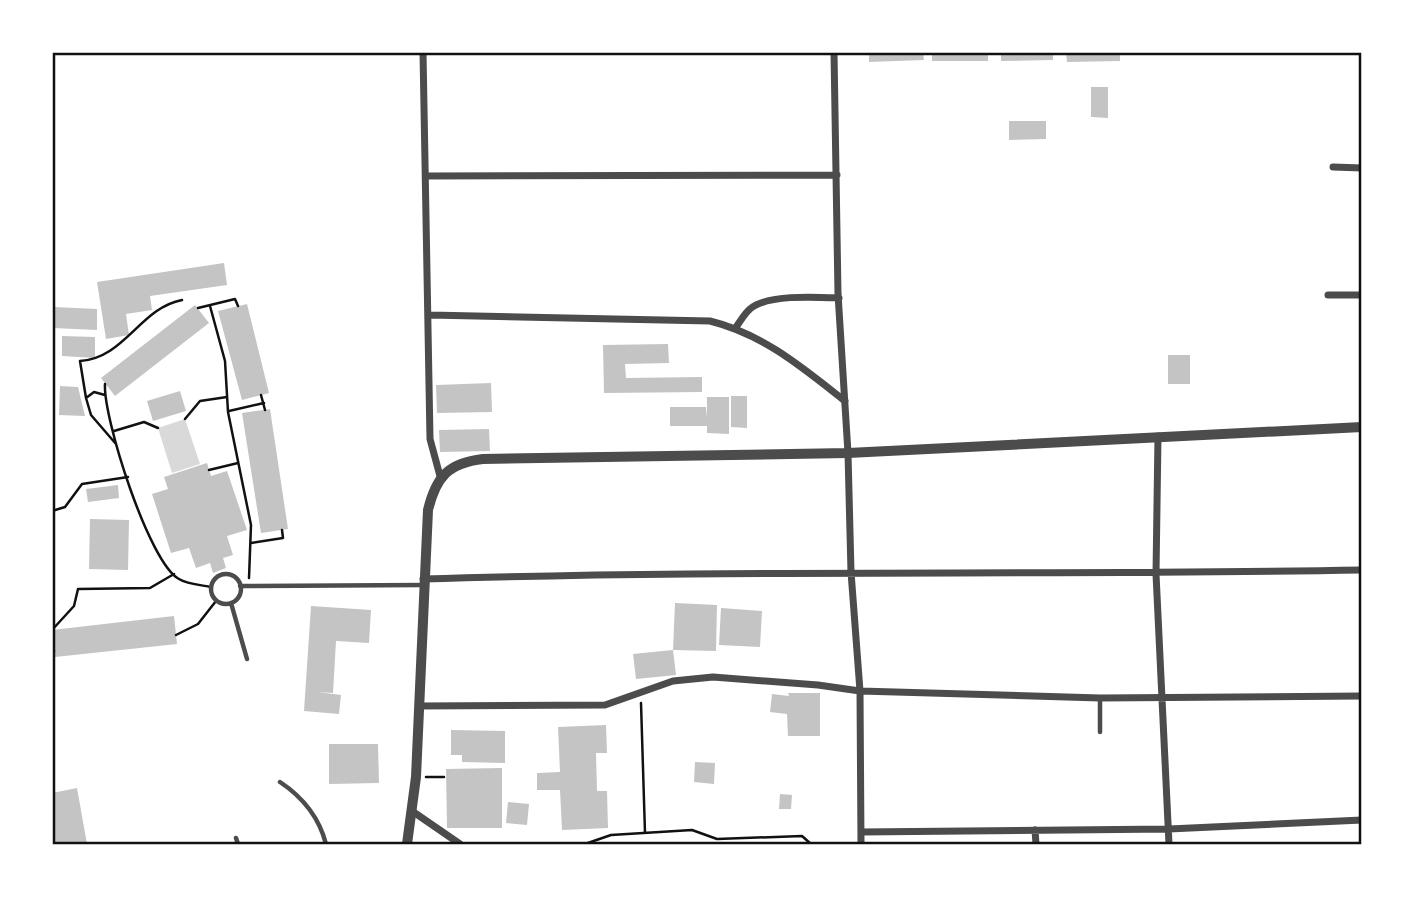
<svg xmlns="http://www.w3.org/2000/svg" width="1414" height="897" font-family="Mulish,sans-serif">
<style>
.water{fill:#d9d9d9}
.building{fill:#c4c4c4}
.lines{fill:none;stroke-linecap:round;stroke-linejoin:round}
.path{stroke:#111;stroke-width:2.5}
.service{stroke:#4c4c4c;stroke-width:4.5}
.minor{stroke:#4c4c4c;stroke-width:7}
.tertiary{stroke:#4c4c4c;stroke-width:10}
.neatline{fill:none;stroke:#111;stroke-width:2.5}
</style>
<rect width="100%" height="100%" fill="#fff"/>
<path class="water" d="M185,419L200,464L172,473L158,428Z"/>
<path class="building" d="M869,52H923L924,60L869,62Z
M932,52H988V61H932Z
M1001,52H1053V60L1001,61Z
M1066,52H1120V61L1067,62Z
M1091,87H1108V118L1091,117Z
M1009,121H1046V139L1009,140Z
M224,263L227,285L150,296L152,310L126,314L129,335L106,339L97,282Z
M247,304L269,393L242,400L218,311Z
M195,305L209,323L115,396L101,378Z
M54,307L97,309V330L53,328Z
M62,336L95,337V358L62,356Z
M668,344L669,363L625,364L626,378L702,377V392L604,393L603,345Z
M1168,355H1190V384H1168Z
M491,383L492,412L437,413L436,385Z
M60,386L78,387L85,416L59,415Z
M180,391L186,411L153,421L147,401Z
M731,396H747V428L731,427Z
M707,397H729V434L707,433V426H670V407H706L707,418Z
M270,409L288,529L261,533L242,413Z
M489,429L490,451L440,452L439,430Z
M207,463L211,476L227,471L247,530L227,536L233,555L223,558L226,568L213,573L210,563L196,568L189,548L171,553L152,494L168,489L164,477Z
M118,485L119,498L88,502L86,489Z
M90,519L129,520L128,570L89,569Z
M675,603L717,605L716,651L673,650L676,675L636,679L633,654L673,650Z
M311,606L371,610L369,643L336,641L333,693L317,692L341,695L339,714L304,711Z
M721,608L762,611L760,647L719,645Z
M174,616L177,644L55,657L52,630Z
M788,693H820V736H788L787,714L770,712L772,694L789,696Z
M606,725L607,753H596L597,791H607L608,828L562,830L560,790H537V773L560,772L558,727Z
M451,730L505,731V763L462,762V755H451Z
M329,744H378L379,783L329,784Z
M695,762L715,763L714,784L694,782Z
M502,768V828H447L446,769Z
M77,788L87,844H52V793Z
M780,794L792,795L791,809H779Z
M508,802L529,804L527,825L506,823Z"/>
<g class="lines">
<path class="path" d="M210,306L225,361L228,412L251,525L249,578
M198,308L235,299L238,306
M105,384C103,418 149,563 179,579C187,584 201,585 211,587
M105,395L94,392L86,398L91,415L116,444
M261,395L265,410
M86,398L80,361C125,358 140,308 182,300
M229,411L264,403
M185,419L200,401L227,397
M114,431L144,422L158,428
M209,470L238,463
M52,511L65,507L82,484L128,477
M251,543L283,538L282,530
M52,630L74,606L78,589L150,588L174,574
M176,635L198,624L216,601
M52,652L54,651
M641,703L645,833
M426,777H444
M585,844L611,835L692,830L717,839L802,836L811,844"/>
<path class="service" d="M211 589a15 15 0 1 1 30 0a15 15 0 1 1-30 0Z
M240,586L423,585
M231,603L247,659
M1100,699V732
M280,782C304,798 319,817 326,844
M236,838L238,844"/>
<path class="minor" d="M423,52L430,439L440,476
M834,52L838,294L848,453L851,572L860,691L861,844
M1333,167L1362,168
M426,176L837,175
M1328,295H1362
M430,315L710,321C763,334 803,368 845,401
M736,327C740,322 744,314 750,309C767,294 817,297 839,298
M1158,436L1156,574L1169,844
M423,579C736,569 1049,576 1362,570
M419,706L605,705L673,681L713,677L818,685L860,691L1100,698L1362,696
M412,811L460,844
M1035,830L1036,844
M861,832L1169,829L1362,820"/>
<path class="tertiary" d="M407,844L416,777L428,510C436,477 448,463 483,459L848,453L1362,427"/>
</g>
<rect width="1414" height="897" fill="none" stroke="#ffffff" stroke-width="108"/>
<rect x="54" y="54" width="1306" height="789" class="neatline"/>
</svg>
